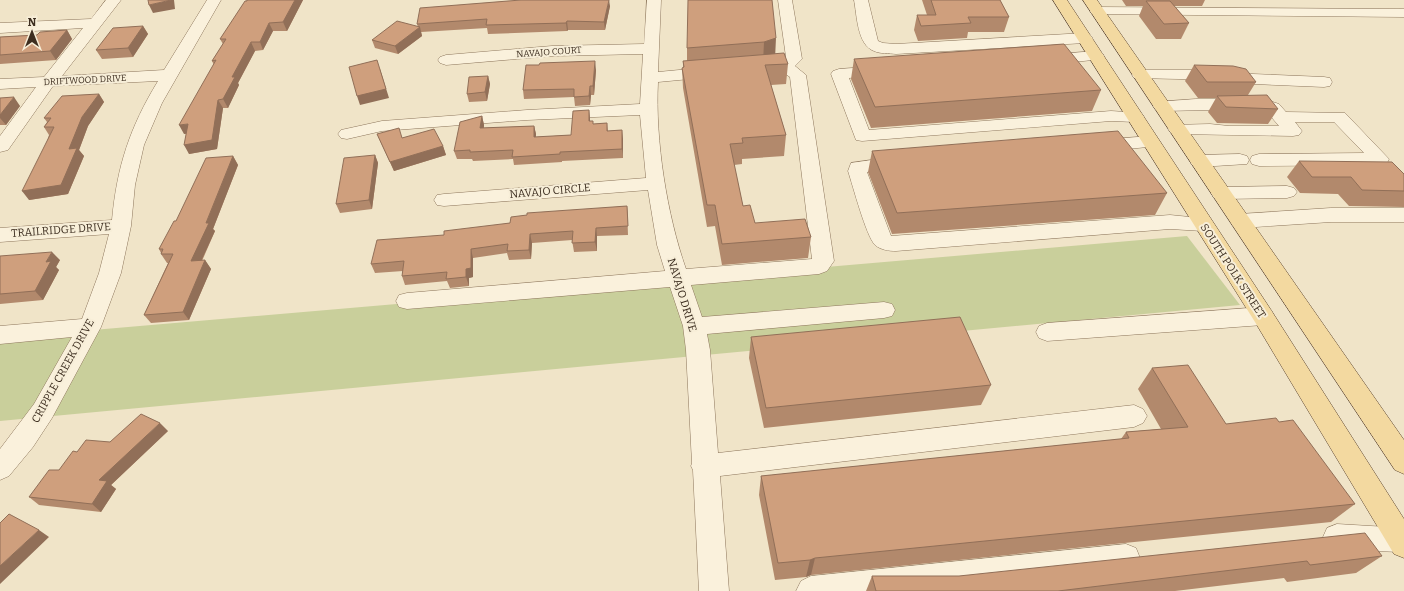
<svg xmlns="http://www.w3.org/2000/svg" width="1404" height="591" font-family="Bitter,serif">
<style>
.green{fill:#c9cf9b}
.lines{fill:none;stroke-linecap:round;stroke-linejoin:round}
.minor-casing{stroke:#8d765c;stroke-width:1}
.major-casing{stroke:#5b4430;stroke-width:1}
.minor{fill:#faf1dc;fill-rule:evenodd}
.major{fill:#f3d9a0;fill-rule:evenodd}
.wall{fill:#b2896c}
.shaded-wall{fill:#916f58}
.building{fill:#cf9f7d;stroke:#916f58}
.labels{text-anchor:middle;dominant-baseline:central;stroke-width:4;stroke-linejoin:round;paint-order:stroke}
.far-street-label{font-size:9px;fill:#3d2e20;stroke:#f7eed8}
.street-label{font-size:11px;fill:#3d2e20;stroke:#f7eed8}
</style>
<rect width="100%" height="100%" fill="#f0e4c8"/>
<path class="green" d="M1187,236L1240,305L0,421V338Z"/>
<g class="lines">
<g class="minor-casing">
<path id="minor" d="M106,0H121L62,76L164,70L207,0H221L162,103L144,145L135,185L131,226L121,273L101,327L52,418L33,447L9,476L0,480V449L34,404L72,337L0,344V326L82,319L99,273L109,234L0,242V228L112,220C117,166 130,127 158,81L53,86L8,150L0,152V136L36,87L0,89V79L44,77L83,28L0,33V23L91,19Z
M647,0H661L658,72L711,67L717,69L719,72L717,75L711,77L658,82C655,140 667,215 686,269L812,259L790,77C779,68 765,76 752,72L750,69L752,66L786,57L778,0H792L802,59L795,66L806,75L834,261L827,271L819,274L691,285L702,317L884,302L892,304L895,310L892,316L884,318L707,334L710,350L718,453L1134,405L1143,409L1147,416L1143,423L1134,427L720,476L729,591H699L693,470L691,466L692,463L686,350L683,326L670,287L407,309L399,307L396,301L399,295L407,293L665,271L657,245L648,190L444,206L437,205L434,200L437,195L444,194L646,178L640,115L527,120L382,131L347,139L341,138L338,134L341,130L382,121L527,110L640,104L643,54L552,56L446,65L440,63L438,60L440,57L446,55L552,46L644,44Z
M854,0H868L878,41L883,43L896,44L1085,33L1090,35L1093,38L1090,41L1085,43L896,54C889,53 880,54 874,51C857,45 857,15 854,0Z
M1097,7L1404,9V17L1092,14L1090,11L1092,8Z
M1096,51L1102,53L1104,56L1102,59L1046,65L1040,63L1038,60L1040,57L1046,55Z
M882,66L888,68L890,71L888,74L849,78L869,130L1111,111L1141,113L1144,117L1141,121L1135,122L1111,121L862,141L856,140L831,74L833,71L839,69Z
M1140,70H1224L1253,74L1324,77L1330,78L1332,82L1330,86L1324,87L1253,84L1224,80L1134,78L1132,75L1134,72Z
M1196,99H1264L1279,104L1286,112L1345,113L1389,159L1387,163L1380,165L1259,166L1252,164L1250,160L1252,156L1259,154L1364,153L1334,122H1295L1302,131L1299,135L1293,136L1177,134L1171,133L1168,129L1171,125L1210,124L1229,126H1279L1267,112L1261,109L1162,111L1156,110L1153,106L1156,102Z
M1151,136L1157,138L1160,142L1157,146L1099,152L1093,150L1090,146L1093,142L1099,140Z
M1240,154L1247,156L1249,160L1247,164L1199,167L1192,165L1190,161L1192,157L1199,155Z
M900,156L907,158L909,162L907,166L867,172L891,236L1170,215L1210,219L1213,224L1210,229L1203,231L1170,229L896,251C889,251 881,250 875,245C866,236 853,186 848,171L851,163Z
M1287,186L1294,188L1297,192L1294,196L1287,198L1221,199L1214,198L1211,193L1214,188L1221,187Z
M1331,208H1404V222H1331L1240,228L1233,226L1230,221L1233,216L1240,214Z
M1263,307L1271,310L1274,316L1271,322L1263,325L1047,341L1039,338L1036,332L1039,326L1047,323Z
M1337,524L1404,528V552L1337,550L1327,546L1323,537L1327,528Z
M1126,544L1136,548L1140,558L1136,568L1126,572L948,591H796L801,581L811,576Z"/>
</g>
<g class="major-casing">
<path id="major" d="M1053,0H1067L1271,310L1404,519V558L1394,554L1255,322Z
M1083,0H1097L1404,440V474L1395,470Z"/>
</g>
<use href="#minor" class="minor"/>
<use href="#major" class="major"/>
</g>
<path class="wall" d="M247,0H303L287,31H273L263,50L255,51L238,83L239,85L228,108H223L217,149L189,154L186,134H184L214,65L212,61L223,44L220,39Z
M772,0L775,54L788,64L786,84L771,85L786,135L784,156L742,159V164L734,165L743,206L755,223L811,237L808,258L722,265L715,226L707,227L683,88L682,68H683V61H687V48Z
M922,0H1000L1009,17L1004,32H968L967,38L918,41L914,30L917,15H927Z
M1122,0H1205L1202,6H1174L1189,23L1181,39H1156L1139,16L1143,6H1126Z
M610,6L605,30H568L567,31L488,34L487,28L421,32L422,36L398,54L375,48L372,40L418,27L417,24Z
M143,26L148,34L133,57L102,59L96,50Z
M67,30L72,39L56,60L0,64V37L37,35Z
M854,59L1101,90L1092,111L871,128L851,79Z
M1194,65L1256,82L1248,95L1278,109L1268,124L1217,123L1208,112L1216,98H1198L1185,81Z
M596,70L594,95H591L590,105L575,106L574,97L524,99L523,90Z
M488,76L490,84L487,101L469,102L467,94Z
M99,94L104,102L88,126L79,150L84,156L68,194L29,200L49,135L44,127L47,122L44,118Z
M0,98L20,106L6,125H0Z
M589,110L590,121L593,124L607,123L608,131L622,130L623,158L562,161V162L514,165L513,159L473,161L472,159H457L454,151L482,116L484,125V128L534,126L536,134V137L571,135Z
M377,134L443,146L446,155L394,171L381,143Z
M872,151L1167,193L1155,215L892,234L868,172Z
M375,155L378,163L372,209L340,213L336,204Z
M233,156L238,165L213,229L215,231L202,261L205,260L211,269L189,320L151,323L144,315L168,263H167L161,254V253L159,249L176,221Z
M1299,161L1404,174V207L1349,206L1338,194L1300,193L1287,177Z
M627,206L628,235L597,236V251L574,252L572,240L532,243L531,259L509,260L507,253L473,258V277L469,278V286L450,288L447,281L405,285L402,276L403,271L375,273L371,264L444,235L510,223L527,215Z
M0,256L60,260L56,267L59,270L43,300L0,304Z
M751,337L991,385L981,405L764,428L749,358Z
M1152,368L1226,424L1279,422L1355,504L1331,522L811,575L806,577L775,580L759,495L761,476L1121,439L1126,432L1161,429L1138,389Z
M168,431L111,485L116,489L101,512L39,505L29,497L59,470L77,452L110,442Z
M1382,556L1356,573L1287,582L1284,578L1175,591H866L872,576H959Z"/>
<path class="shaded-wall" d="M171,0H174L175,9L153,13L149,5Z
M295,0H303L287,31L283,22Z
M609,0L610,6L605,30L604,22Z
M567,21L568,30L567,31L566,23Z
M269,23L273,31L263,50L260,42Z
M143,26L148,34L133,57L128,48Z
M420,27L422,36L398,54L395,46Z
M67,30L72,39L56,60L50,51Z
M776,38L775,59L763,63L764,42Z
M251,42L255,51L238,83L239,85L228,108L223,99L232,77Z
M595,61L596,70L594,95L593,86Z
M380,69L389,98L360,105L357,96Z
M488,76L490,84L487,101L485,92Z
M590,86L591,95L590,105L589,96Z
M99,94L104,102L88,126L79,150L84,156L68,194L29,200L22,191L82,117Z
M14,97L20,106L6,125L0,118V115Z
M218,100L223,108L217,149L189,154L184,145Z
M589,110L590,119V130L589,121Z
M482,116L484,125L483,137L480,128Z
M188,124L193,132L184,134L179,125Z
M534,126L536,134L535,146L534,137Z
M622,130L623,139V158L622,149Z
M443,146L446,155L394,171L390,162Z
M375,155L378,163L372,209L369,200Z
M233,156L238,165L213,229L215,231L197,270L191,261Z
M627,206L628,215V235V226Z
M596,228L597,236V251L595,242Z
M530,234L532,243L531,259L529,250Z
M471,249L473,258V277L469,278V286L466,277V269Z
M52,252L60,260L56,267L59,270L43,300L35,291L46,262Z
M205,260L211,269L189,320L183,312Z
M160,423L168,431L111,485L116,489L101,512L92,504L99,480Z
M39,530L49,537L0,584V566Z
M815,558L811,575L806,577L810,560Z"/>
<path class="building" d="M148,0H171L149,5Z
M247,0H295L283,22L269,23L260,42H251L232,77H235L223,99L218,100L212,140L184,145L188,124L179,125L216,60L212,61L226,39H220L245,1H247Z
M521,0H609L604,22L567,21L566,23L486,25L487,19L417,24L420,8Z
M688,0H772L776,38L764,42L687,48Z
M931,0H1000L1009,17H968L971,23L921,26L917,15H936Z
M1146,1H1170L1189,23L1164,24Z
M397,21L420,27L395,46L372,40Z
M143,26L128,48L96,50L113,28Z
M67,30L50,51L0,55V37L37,35L40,32Z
M1064,44L1101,90L875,107L854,59Z
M784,53L788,64L765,65L786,135L742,138L743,143L730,144L743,206L750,205L755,223L805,219L811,237L722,244L715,205H707L682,68L684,67L683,61Z
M377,60L386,89L357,96L349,67Z
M595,61L593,86H590L589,96L574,97V89L523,90L526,65H539L540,63Z
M1194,65L1233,66L1246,69L1256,82H1207Z
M488,76L485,92L467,94L469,77Z
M99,94L82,117L69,149L77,148L61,185L22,191L54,127H44L51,118H44L62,96Z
M1267,95L1278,109L1226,107L1217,96Z
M14,97L0,115V98Z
M589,110V121H593V124L607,123V131L622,130V149L560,152V154L512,157L513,150L470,152V150L454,151L460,122L482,116L480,128L534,126V137L571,135L573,111Z
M399,128L402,138L434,129L443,146L390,162L377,134Z
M1118,131L1167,193L897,213L872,151Z
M375,155L369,200L336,204L344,158Z
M233,156L206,223H209L191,261L205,260L183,312L144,315L173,254H161L163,249H159L174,221H176L206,158Z
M1299,161L1392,162L1404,174V191L1362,190L1351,177H1312Z
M627,206L628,226L596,228L595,242L572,243L573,231L530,234L529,250L507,251L508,244L471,249V268L466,269V277L446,279L447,272L402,276L404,261L371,264L377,240L444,235V231L510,223L511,217L527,215V213Z
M52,252L46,262L51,261L35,291L0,294V256Z
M960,317L991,385L766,408L751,337Z
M1188,365L1226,424L1276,418L1279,422L1293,420L1355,504L815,558L810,560L778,563L761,476L1129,438L1126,432L1188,427L1152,368Z
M141,414L160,423L99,480L107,481L92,504L29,497L49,470H59L73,451L77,452L86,440L110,442Z
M9,514L39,530L0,566V523Z
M1365,533L1382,556L1310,565L1307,561L1058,591H876L872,576H959Z"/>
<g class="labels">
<g class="far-street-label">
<text transform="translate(549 52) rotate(-4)">NAVAJO COURT</text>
<text transform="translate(85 80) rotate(-3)">DRIFTWOOD DRIVE</text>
</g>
<g class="street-label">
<text transform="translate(550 191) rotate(-5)">NAVAJO CIRCLE</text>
<text transform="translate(61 230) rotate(-4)">TRAILRIDGE DRIVE</text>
<text transform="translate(1233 271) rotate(57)">SOUTH POLK STREET</text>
<text transform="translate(682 295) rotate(73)">NAVAJO DRIVE</text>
<text transform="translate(63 371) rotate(-61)">CRIPPLE CREEK DRIVE</text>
</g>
</g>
<g transform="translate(32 32)" stroke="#f7eed8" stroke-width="3" paint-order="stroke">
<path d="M0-3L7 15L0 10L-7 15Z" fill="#3d2e20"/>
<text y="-6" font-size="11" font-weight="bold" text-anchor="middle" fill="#3d2e20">N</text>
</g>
</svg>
